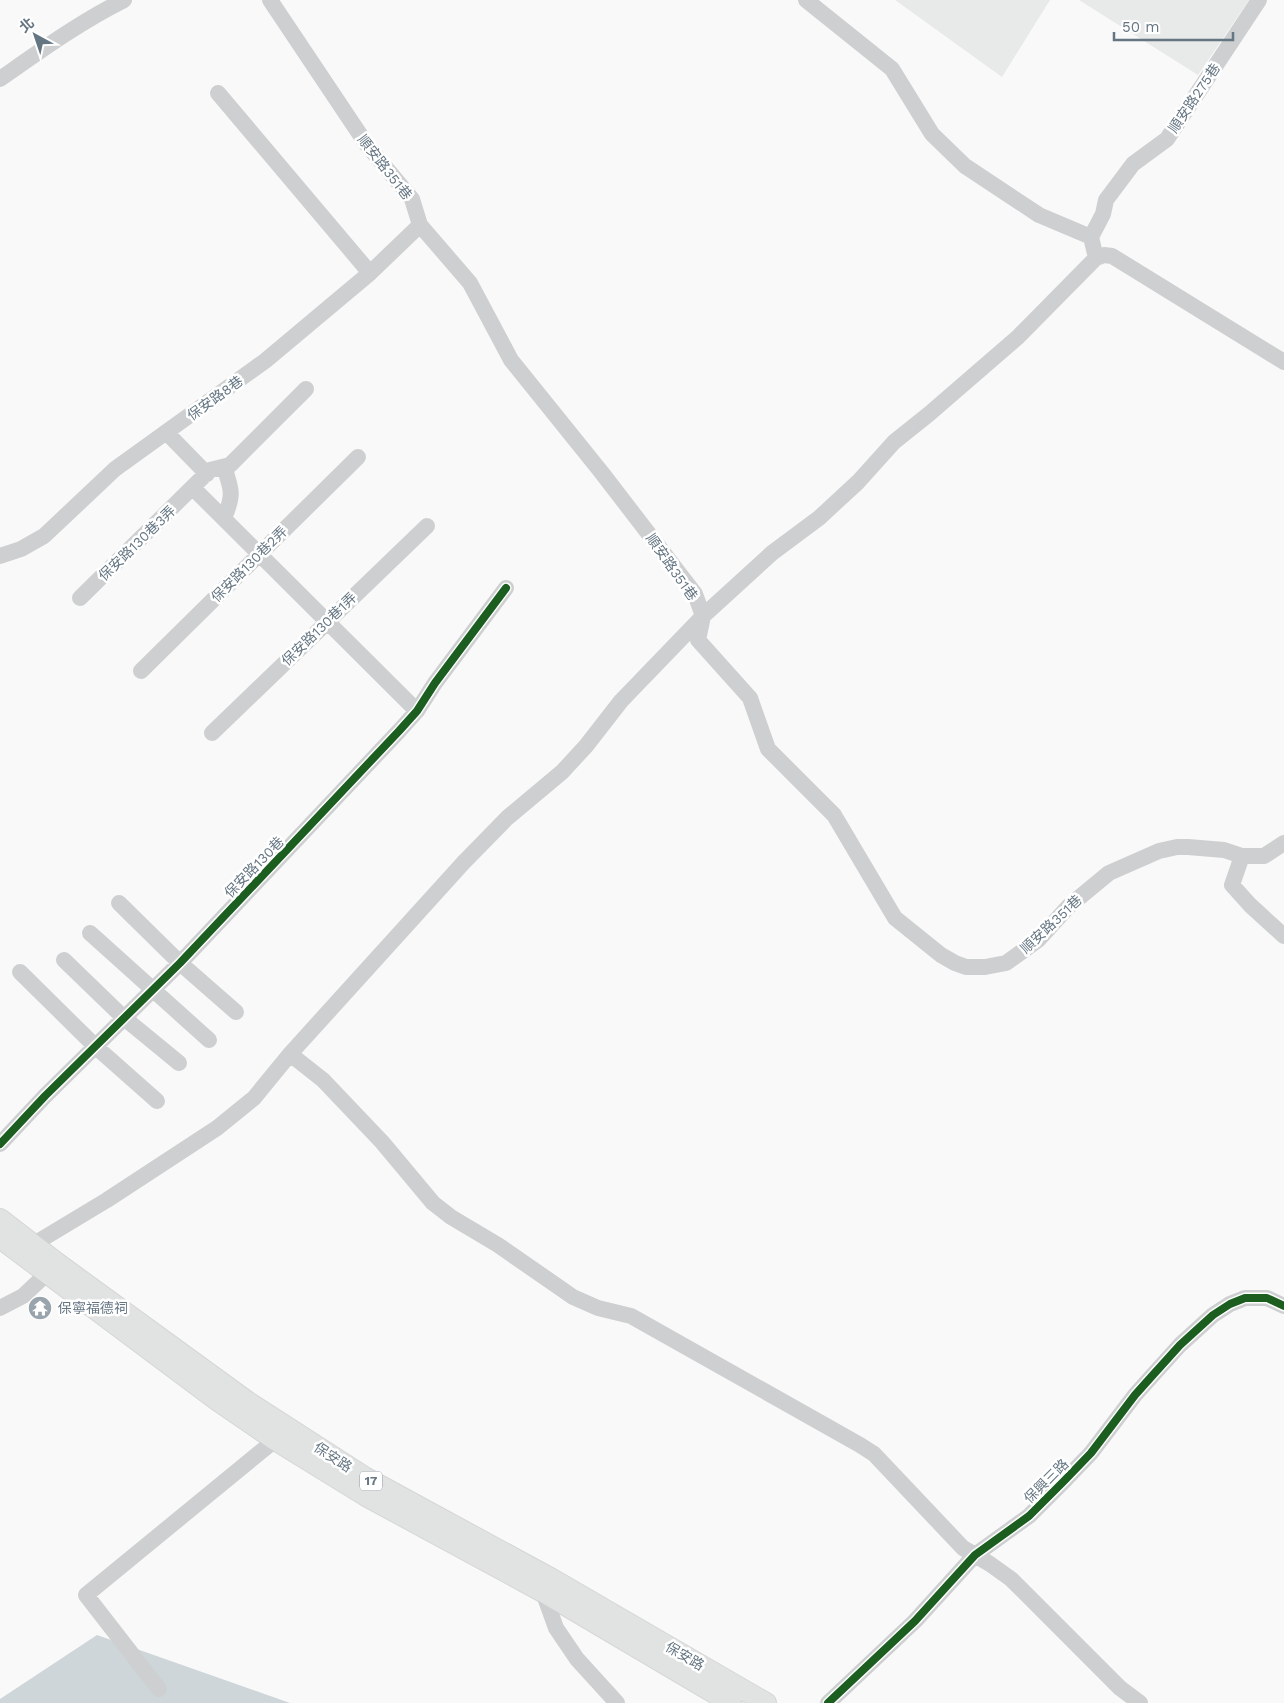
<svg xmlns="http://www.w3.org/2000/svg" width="1284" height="1703" font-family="'Work Sans','Noto Sans TC',sans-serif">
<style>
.built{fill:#e8e9e9}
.water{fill:#ced6d9}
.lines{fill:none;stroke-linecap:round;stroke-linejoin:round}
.major-casing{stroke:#d5d6d7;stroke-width:22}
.minor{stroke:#cecfd0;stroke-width:16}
.major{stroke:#e1e2e2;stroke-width:20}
.cycleway-casing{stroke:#fff;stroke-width:11}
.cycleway{stroke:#1b5e20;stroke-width:8}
.labels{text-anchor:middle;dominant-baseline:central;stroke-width:5;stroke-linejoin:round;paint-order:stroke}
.shield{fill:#fff;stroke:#939fa8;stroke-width:1}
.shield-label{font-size:12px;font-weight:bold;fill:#657683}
.street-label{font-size:14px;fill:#657683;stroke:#fff}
.poi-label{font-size:14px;fill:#657683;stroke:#fff;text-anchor:start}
</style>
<rect width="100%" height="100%" fill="#f9f9f9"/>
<path class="built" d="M895,0H1050L1002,77Z
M1079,0H1249L1198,75Z"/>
<path class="water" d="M97,1635L290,1703H0V1699Z"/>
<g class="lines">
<g class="major-casing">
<path id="major" d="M0,1219L57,1263L248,1402L366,1478L552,1579L766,1703
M0,1238L218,1401L275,1440L366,1496L543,1592L731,1703"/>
</g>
<path class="minor" d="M270,0L367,145L412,199L420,225L470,283L511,360L602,473L695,594L703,616L698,640L750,698L768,749L834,815L895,918L941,955L955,963L966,967H985L1006,963L1038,940L1069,906L1109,873L1159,851L1177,847H1188L1224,850L1242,856H1264L1284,843
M806,0L892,69L932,134L965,166L1039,215L1091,237L1096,258
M0,79C40,51 80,22 124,0
M218,93L370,273
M1091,237L1103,214L1106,200L1133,164L1167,139L1259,0
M167,433L207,474
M193,488L417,711
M224,518C234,495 232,490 224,467
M0,556L21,549L44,536L115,469L265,361L370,273L420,225
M80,598L210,470L230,465L306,389
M141,671L358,457
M212,733L427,526
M1242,856L1232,885L1250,905L1284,936
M119,903L180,963L236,1012
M90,933L209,1040
M64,960L123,1017L179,1063
M20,972L96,1047L157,1101
M290,1054L323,1080L382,1142L433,1203L451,1217L498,1245L573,1297L598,1308L631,1316L860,1445L874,1454L963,1548L990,1564L1011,1579L1120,1688L1140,1703
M0,1144L45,1096L180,963L399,731L417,711L435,683L506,588
M27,1252L34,1244L107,1200L217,1128L254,1098L290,1054L464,862L507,818L562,772L586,746L621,701L703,616L772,553L819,518L858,482L894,442L929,414L1018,337L1096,258L1104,255L1112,256L1284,362
M0,1308L23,1296L55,1266
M543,1592L556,1628L577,1659L617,1703
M159,1689L86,1595L275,1440
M828,1703L915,1621L975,1555L1029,1516L1064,1481L1091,1453L1135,1395L1152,1376L1180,1345L1213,1315L1230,1304L1245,1298H1267L1284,1306"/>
<use href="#major" class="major"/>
<g class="cycleway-casing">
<path id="cycleway" d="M0,1144L45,1096L180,963L399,731L417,711L435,683L506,588
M828,1703L915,1621L975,1555L1029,1516L1064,1481L1091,1453L1135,1395L1152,1376L1180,1345L1213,1315L1230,1304L1245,1298H1267L1284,1306"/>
</g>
<use href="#cycleway" class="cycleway"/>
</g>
<defs>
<g id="temple-disc" transform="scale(1.25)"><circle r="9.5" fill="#99a4ac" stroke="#fff"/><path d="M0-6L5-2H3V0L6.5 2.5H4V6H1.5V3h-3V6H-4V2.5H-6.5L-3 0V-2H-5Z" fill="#fff"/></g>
</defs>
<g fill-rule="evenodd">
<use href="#temple-disc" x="40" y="1308"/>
</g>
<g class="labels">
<rect class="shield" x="360" y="1471.5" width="22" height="19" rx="4"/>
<g class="shield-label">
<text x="371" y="1481">17</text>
</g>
<g class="street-label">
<text transform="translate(1194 98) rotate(-56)">順安路275巷</text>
<text transform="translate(385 167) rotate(52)">順安路351巷</text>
<text transform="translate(215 398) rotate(-36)">保安路8巷</text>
<text transform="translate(137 543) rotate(-44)">保安路130巷3弄</text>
<text transform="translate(249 564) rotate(-45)">保安路130巷2弄</text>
<text transform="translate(672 567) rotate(55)">順安路351巷</text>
<text transform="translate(319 629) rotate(-44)">保安路130巷1弄</text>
<text transform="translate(254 867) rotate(-46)">保安路130巷</text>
<text transform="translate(1051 924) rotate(-43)">順安路351巷</text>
<text transform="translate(333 1457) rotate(33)">保安路</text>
<text transform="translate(1046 1481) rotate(-45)">保興三路</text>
<text transform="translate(685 1656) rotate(30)">保安路</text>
</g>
<g class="poi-label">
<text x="58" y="1308">保寧福德祠</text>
</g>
</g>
<g transform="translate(35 35) rotate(320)" stroke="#ffffff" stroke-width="4" paint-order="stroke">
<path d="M0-4L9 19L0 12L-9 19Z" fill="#657683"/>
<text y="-8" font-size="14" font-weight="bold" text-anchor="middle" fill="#657683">北</text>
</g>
<path d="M1114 32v8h119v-8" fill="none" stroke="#657683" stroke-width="2.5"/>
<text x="1122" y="32" font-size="15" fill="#657683" stroke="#ffffff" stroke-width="4" paint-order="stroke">50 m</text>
</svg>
